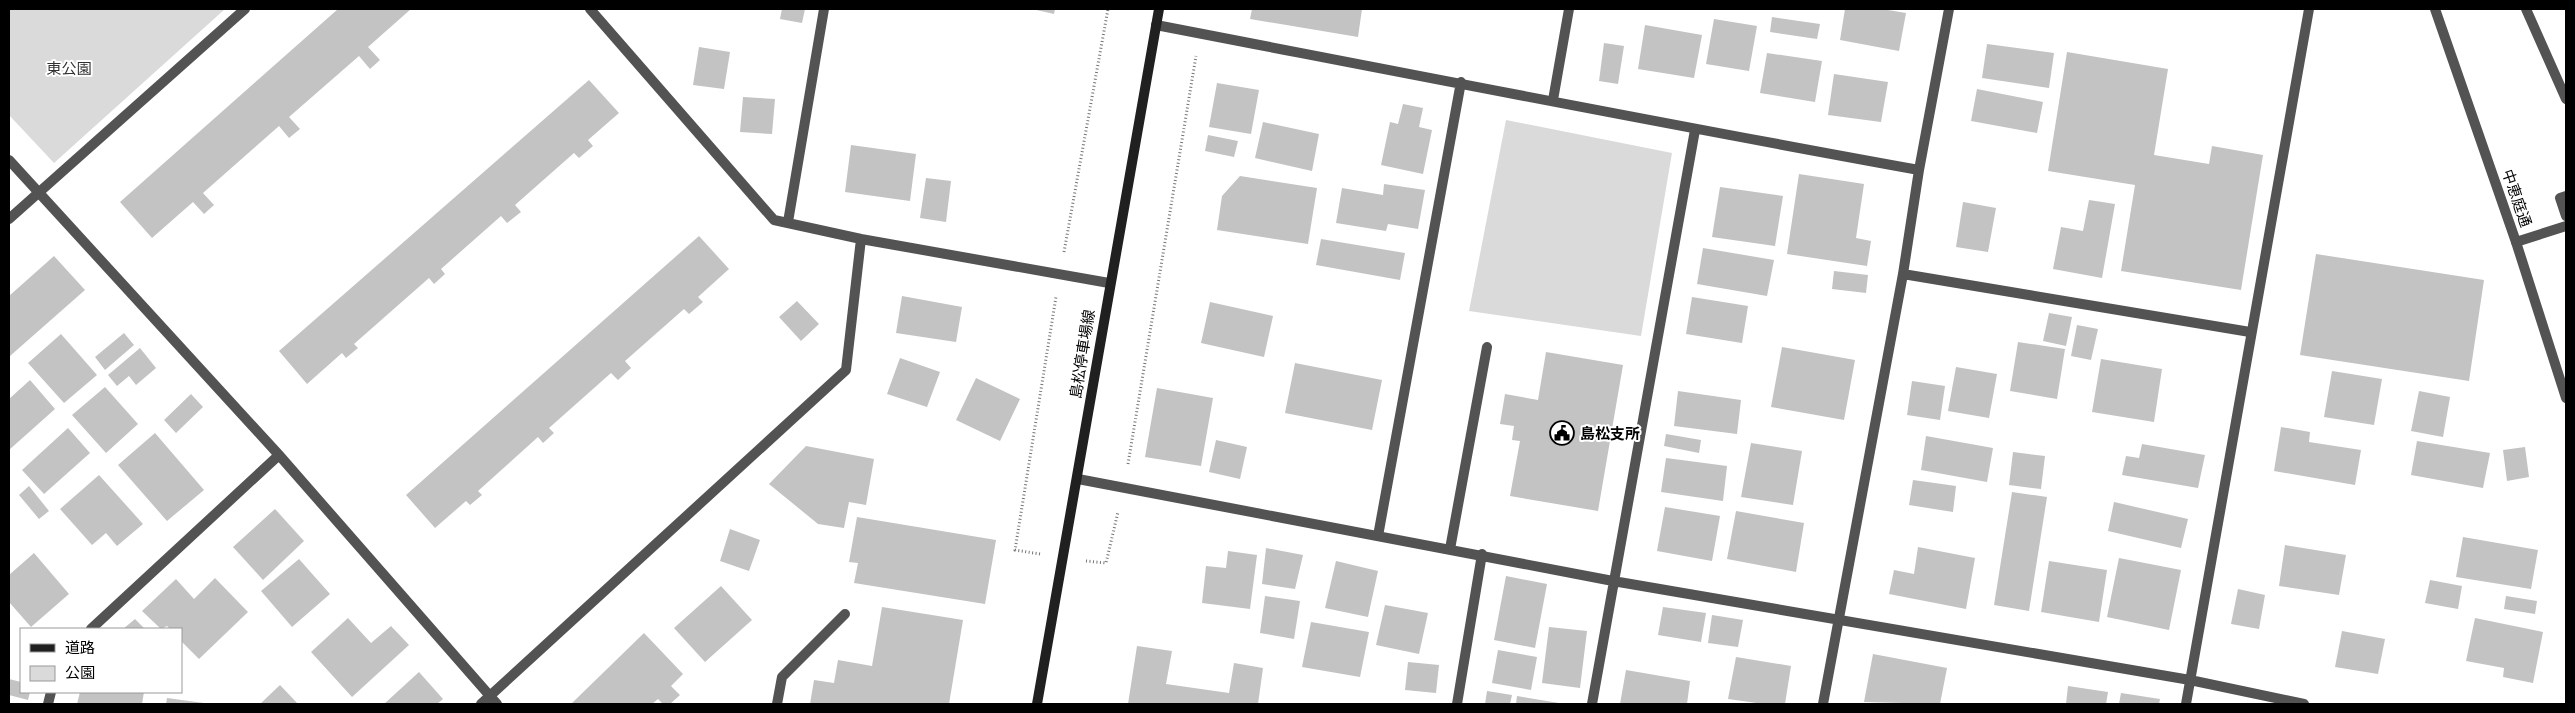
<svg xmlns="http://www.w3.org/2000/svg" width="2575" height="713" font-family="Mulish,'Noto Sans JP',sans-serif">
<style>
.green{fill:#dadada}
.building{fill:#c3c3c3}
.lines{fill:none;stroke-linecap:round;stroke-linejoin:round}
.path{stroke:#757575;stroke-width:3;stroke-dasharray:1 2.5;stroke-linecap:butt}
.service{stroke:#535353;stroke-width:10}
.minor{stroke:#535353;stroke-width:10}
.tertiary{stroke:#535353;stroke-width:10}
.secondary{stroke:#202020;stroke-width:10}
.labels{text-anchor:middle;dominant-baseline:central;stroke-width:4;stroke-linejoin:round;paint-order:stroke}
.park-label{font-size:15px;fill:#313131;stroke:#fff}
.street-label{font-size:15px;fill:#000;stroke:#fff}
.poi-label{font-size:15px;font-weight:bold;fill:#000;stroke:#fff;text-anchor:start}
</style>
<rect width="100%" height="100%" fill="#fff"/>
<path class="green" d="M9,9H225L54,163L9,115Z
M1506,120L1672,153L1641,336L1469,311Z"/>
<path class="building" d="M338,9H411L368,47L380,60L370,69L359,56L289,117L300,129L289,138L279,126L203,193L214,205L204,214L193,202L152,238L120,202Z
M782,9H805L802,23L780,19Z
M1032,9H1055L1054,14Z
M1252,9H1362L1358,37L1250,19Z
M1845,9H1882L1906,13L1899,51L1840,40Z
M1772,17L1820,24L1817,39L1770,32Z
M1714,19L1757,26L1749,71L1706,64Z
M1645,25L1702,35L1694,78L1638,69Z
M1604,43L1624,46L1618,84L1599,81Z
M1987,44L2054,53L2049,88L1982,78Z
M699,47L730,52L724,89L693,85Z
M2067,52L2168,69L2154,155L2209,164L2212,146L2263,155L2241,290L2121,271L2135,185L2048,171Z
M1767,53L1822,61L1815,102L1760,93Z
M1834,74L1888,82L1881,122L1828,115Z
M589,80L619,113L588,140L593,146L579,158L574,153L515,205L521,212L507,223L501,216L441,269L445,274L434,284L429,278L354,344L358,348L346,358L342,353L307,384L279,351Z
M1217,83L1259,90L1251,134L1209,127Z
M1977,89L2043,102L2037,133L1971,121Z
M743,97L775,99L772,134L740,132Z
M1403,104L1423,108L1419,127L1432,130L1423,174L1381,165L1390,122L1398,124Z
M1263,122L1319,134L1312,171L1255,158Z
M1208,135L1238,141L1234,157L1205,151Z
M851,145L916,154L910,201L845,192Z
M1799,174L1864,184L1856,238L1871,241L1867,266L1787,254Z
M1240,176L1317,188L1308,244L1217,230L1222,196Z
M926,178L951,181L946,222L920,218Z
M1384,184L1425,190L1418,229L1388,224L1386,231L1336,223L1342,188L1383,195Z
M1720,187L1783,196L1775,246L1712,237Z
M2089,200L2115,204L2102,278L2053,269L2061,227L2083,231Z
M1963,202L1996,208L1988,252L1956,247Z
M699,236L729,269L698,297L703,302L689,314L684,309L625,361L631,368L618,380L611,373L549,428L554,433L543,443L538,437L478,491L482,495L470,505L466,501L435,528L406,495Z
M1321,239L1405,253L1400,280L1316,265Z
M1703,248L1774,260L1767,296L1697,284Z
M2316,254L2484,280L2469,381L2300,355Z
M54,256L85,290L10,356L9,296Z
M1834,271L1868,275L1866,293L1832,289Z
M902,296L962,307L956,342L896,333Z
M1692,297L1748,306L1742,343L1686,334Z
M797,301L819,324L801,341L779,317Z
M1210,302L1273,316L1264,357L1201,343Z
M2049,313L2072,317L2066,346L2043,341Z
M2077,325L2098,329L2091,360L2071,356Z
M124,333L134,345L105,370L95,357Z
M61,334L97,375L64,403L28,363Z
M2018,342L2065,349L2057,399L2010,391Z
M1782,347L1855,360L1844,420L1771,407Z
M140,348L156,368L136,385L129,376L117,386L108,375Z
M1546,352L1623,365L1598,511L1510,496L1520,441L1512,440L1514,426L1500,424L1505,394L1538,400Z
M900,358L940,372L927,407L887,394Z
M2101,359L2162,369L2154,422L2092,412Z
M1295,363L1382,380L1372,430L1285,413Z
M1956,367L1997,374L1989,418L1948,411Z
M2332,371L2382,379L2374,425L2324,417Z
M976,378L1020,399L1000,441L956,420Z
M30,380L55,409L9,450V399Z
M1912,381L1945,386L1940,420L1907,415Z
M105,387L138,424L106,453L72,415Z
M1157,388L1213,398L1201,466L1145,457Z
M1678,391L1741,400L1737,434L1674,426Z
M2419,391L2450,397L2443,437L2411,431Z
M191,394L203,407L176,433L164,420Z
M2281,427L2310,432L2309,442L2361,450L2355,485L2274,471Z
M68,428L90,453L44,494L22,470Z
M155,433L204,490L167,521L118,465Z
M1666,434L1701,440L1699,453L1664,446Z
M1926,436L1993,448L1987,482L1921,470Z
M1216,440L1247,447L1240,479L1209,472Z
M2417,441L2490,453L2483,488L2411,475Z
M1751,443L1802,451L1793,505L1741,497Z
M2142,444L2205,455L2198,488L2122,475L2126,456L2139,458Z
M806,446L874,459L866,505L849,502L844,528L818,524L769,484Z
M2525,447L2529,477L2507,481L2503,450Z
M2013,452L2045,456L2041,489L2009,485Z
M1666,458L1727,466L1723,501L1661,492Z
M99,475L143,524L117,546L106,533L92,545L60,509Z
M1913,480L1956,486L1953,512L1909,505Z
M29,486L49,511L39,519L19,495Z
M2012,492L2047,497L2029,611L1994,605Z
M2114,502L2188,519L2181,548L2108,531Z
M1665,507L1720,516L1712,561L1657,551Z
M275,509L304,541L263,580L233,547Z
M1736,511L1804,523L1796,572L1727,559Z
M857,517L996,540L985,604L854,583L858,563L849,562Z
M730,529L760,540L749,571L720,561Z
M2463,537L2538,550L2531,589L2456,577Z
M2285,545L2346,555L2339,595L2279,586Z
M1918,547L1975,558L1966,609L1889,594L1894,570L1914,574Z
M1266,548L1303,555L1295,589L1262,584Z
M1228,551L1257,555L1250,609L1202,603L1206,566L1226,568Z
M34,553L69,594L31,627L9,602V575Z
M2119,558L2181,570L2169,630L2107,617Z
M299,559L330,594L292,627L261,591Z
M1336,561L1378,571L1368,617L1325,608Z
M2049,561L2107,570L2099,622L2041,612Z
M1506,576L1547,584L1535,648L1494,640Z
M215,578L248,612L199,659L181,641V629H170L167,626L161,629L142,611L176,579L194,599Z
M2430,580L2462,586L2458,609L2425,603Z
M721,586L752,620L705,662L674,628Z
M2238,589L2265,595L2259,629L2231,624Z
M1265,596L1300,601L1294,639L1260,633Z
M2506,596L2537,601L2535,614L2504,609Z
M1385,605L1428,613L1419,654L1376,645Z
M882,607L963,620L949,704H810L814,680L834,683L838,660L872,666Z
M1663,607L1706,613L1701,642L1658,635Z
M1712,615L1743,620L1738,647L1708,643Z
M348,618L371,643L391,626L409,645L352,697L311,652Z
M2475,618L2543,632L2533,683L2503,677L2504,668L2466,661Z
M135,619L145,629H123Z
M1311,622L1369,632L1360,677L1302,667Z
M1549,627L1587,631L1580,688L1542,683Z
M2342,631L2385,639L2378,674L2335,667Z
M644,633L683,674L671,686L680,695L670,704H663L658,699L652,704H571Z
M1137,646L1172,651L1166,684L1229,693L1234,663L1263,668L1258,704H1128Z
M1498,650L1537,657L1531,690L1492,683Z
M1873,654L1947,668L1940,704L1864,702Z
M1736,657L1791,666L1785,704H1764L1728,699Z
M1408,662L1439,665L1436,693L1405,690Z
M1626,670L1690,681L1687,704H1620Z
M419,672L443,699L437,704H384Z
M9,679L21,682V692H30L28,700L9,695Z
M280,685L298,704H260Z
M2068,686L2108,692L2106,704H2066Z
M1487,691L1512,695L1510,704H1485Z
M80,692H144L142,704H77Z
M2121,693L2160,699L2159,704H2119Z
M1517,696L1559,703V704H1516Z
M167,698L204,703V704H166Z"/>
<g class="lines">
<path class="path" d="M1064,252L1108,9
M1128,464L1196,56
M1040,554L1015,550L1056,297
M1086,561L1106,563L1118,512"/>
<path class="service" d="M2526,9L2566,99
M2566,196L2560,198L2566,216
M2516,242L2566,226
M1450,549L1487,347
M777,704L782,677L845,614"/>
<path class="minor" d="M590,9L774,220L861,239L1109,283
M1156,25C1410,74 1664,124 1919,170
M1553,100L1569,9
M9,160L279,455L497,704
M9,219L245,9
M788,222L824,9
M1903,274L2250,332
M1078,479L1613,581L2190,680L2304,704
M1378,536L1461,82
M91,629L279,455
M48,704L51,692
M481,704L846,370L861,239
M1457,704L1482,554
M1592,704L1695,130
M1823,704L1903,274L1919,170L1949,9
M2186,704L2309,9"/>
<path class="tertiary" d="M2435,9L2516,242L2566,398"/>
<path class="secondary" d="M1037,704C1079,473 1117,240 1159,9"/>
</g>
<defs>
<g id="civic-ring" transform="scale(1.25)"><circle r="9.5" fill="#fff" stroke="#000" stroke-width="1.5"/><path d="M-.6-6.5H3V-4.5H.6V-3L4-1V1h2V6H-6V1h2V-1L-.6-3ZM-1.2 2.5V6h2.4V2.5Z" fill="#000"/></g>
</defs>
<g fill-rule="evenodd">
<use href="#civic-ring" x="1562" y="433"/>
</g>
<g class="labels">
<g class="park-label">
<text x="69" y="68">東公園</text>
</g>
<g class="street-label">
<text transform="translate(2517 198) rotate(71)">中恵庭通</text>
<text transform="translate(1082 354) rotate(-81)">島松停車場線</text>
</g>
<g class="poi-label">
<text x="1580" y="433">島松支所</text>
</g>
</g>
<rect width="2575" height="713" fill="none" stroke="#000000" stroke-width="20"/>
<rect x="20" y="628" width="162" height="65" fill="#ffffff" stroke="#999999"/>
<rect x="30" y="644" width="25" height="8" fill="#202020" stroke="#999999"/>
<text x="65" y="653" font-size="15" fill="#000000">道路</text>
<rect x="30" y="666" width="25" height="15" fill="#dadada" stroke="#999999"/>
<text x="65" y="678" font-size="15" fill="#000000">公園</text>
</svg>
